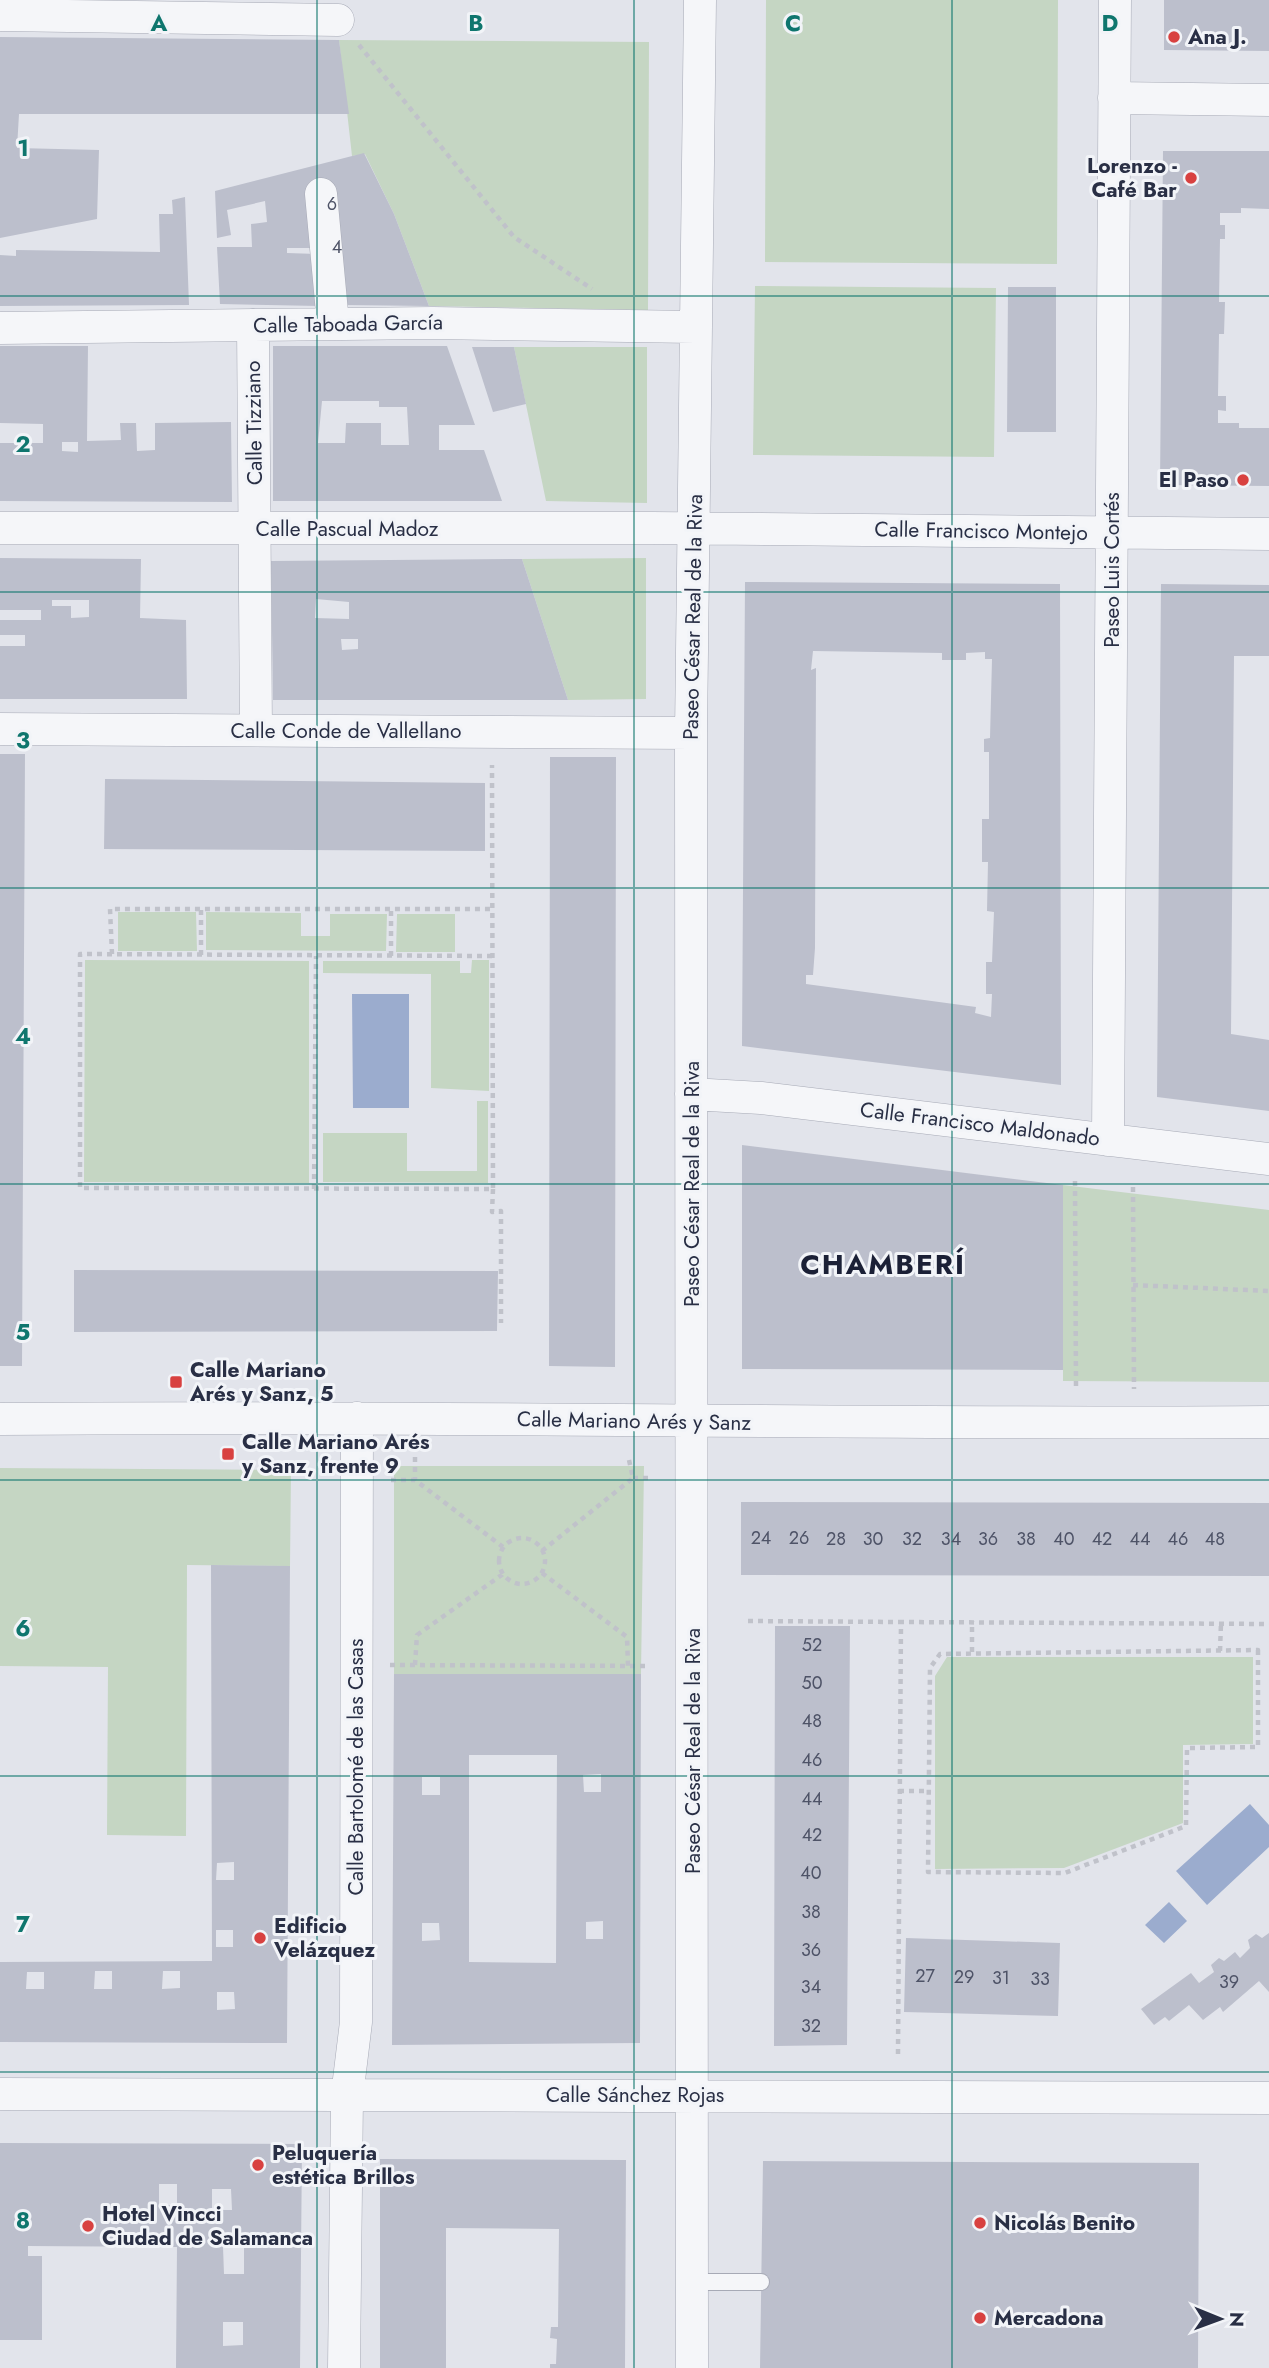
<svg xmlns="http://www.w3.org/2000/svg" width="1269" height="2368" font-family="Jost,sans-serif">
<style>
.green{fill:#c5d6c3}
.water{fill:#9bacce}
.building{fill:#bcbfcc;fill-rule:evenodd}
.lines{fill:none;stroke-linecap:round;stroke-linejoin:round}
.lane-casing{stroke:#a7aab6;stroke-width:18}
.street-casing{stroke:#a7aab6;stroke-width:33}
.path{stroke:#c0c2ca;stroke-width:4.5;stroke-dasharray:5 5;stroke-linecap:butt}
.lane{stroke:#f5f6f9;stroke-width:16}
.street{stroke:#f5f6f9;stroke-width:32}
.grid{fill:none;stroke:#0f766e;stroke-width:2;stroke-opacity:0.55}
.poi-dot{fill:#d84140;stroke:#f2f4f8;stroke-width:2.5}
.labels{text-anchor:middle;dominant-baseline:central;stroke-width:6;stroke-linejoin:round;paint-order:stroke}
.number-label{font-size:18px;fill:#4e5367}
.poi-label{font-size:21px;font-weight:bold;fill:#292f45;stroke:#f2f4f8;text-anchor:start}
.street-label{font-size:21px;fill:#292f45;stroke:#f2f4f8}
.district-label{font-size:28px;font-weight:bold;letter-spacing:2px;fill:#1b2036;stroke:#f2f4f8}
.grid-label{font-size:23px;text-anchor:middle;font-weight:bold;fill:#0f766e;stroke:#f2f4f8;stroke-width:6;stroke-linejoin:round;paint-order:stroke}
</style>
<rect width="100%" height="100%" fill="#e2e4eb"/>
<path class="green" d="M766,0H1058L1057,264L765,262Z
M339,40L649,42L648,310L429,306L394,214L365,154L352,156Z
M755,286L996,288L994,457L753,455Z
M514,347H647V503L546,501Z
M646,558V699L568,700L522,559Z
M118,912H196L197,951H118Z
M206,912L301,913V936H330V914H387L386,951L206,950Z
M397,914H455V952H396Z
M85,960L309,961V1183L84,1182Z
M472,960H489V1091L431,1088V974L323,973V961H460V973H471Z
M477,1101H488V1183L323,1182V1133H407V1171H477Z
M1063,1185L1269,1210V1382L1063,1381Z
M394,1466H644L641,1674H394Z
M0,1468L291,1470L290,1566L187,1565L186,1836L107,1835L108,1667L0,1666Z
M947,1657H1253V1744L1183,1745V1823L1064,1868L935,1869V1676Z"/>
<path class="water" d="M352,994H409V1108H353Z
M1250,1804L1269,1825V1847L1207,1905L1176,1871Z
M1169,1902L1187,1921L1164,1943L1145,1925Z"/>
<path class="building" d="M1164,0H1269V51L1164,50Z
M0,37L339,40L349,114H19L17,148L99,150L97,219L0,238Z
M1163,151H1269V209L1241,208V213H1220V225H1225V239H1220L1219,302H1225L1224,334H1219L1218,396H1226V411L1218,410V423H1239V428H1269V486L1160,485Z
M364,153L394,214L429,306L343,305L317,248H287V253L317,254L320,306L220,304L217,247H252L251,224L267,222L265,201L227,210L231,235L217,238L215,191Z
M185,197L189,305L0,306V255L16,256V250L160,252L159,214H173L172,200Z
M1008,287H1056V432H1007Z
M0,346H88L87,441L121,440L120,423H136L137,451L155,450V423L231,422L232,502L0,501V443H43V424L0,423ZM62,442H78V452L62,451Z
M273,346H447L475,425H439V450H484L502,501H273ZM322,401H379V407H407L409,445H381V423H346L345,443H318Z
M472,347H514L526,404L493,412Z
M0,558L141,559L140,618L186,620L187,699H0V646H25V635H0V620H41V610H0ZM52,600H89V617L71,618V606H52Z
M522,559L568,700H273L271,561ZM316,599L349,602V619L315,618ZM341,639H358V649L342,650Z
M745,582L1060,584L1061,1085L742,1046ZM813,651L942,653V660H966V653L985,652V659H992L990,738L984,739V752H989V819H982V862H988L987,911L994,912L992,962H986V994H992L991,1017L975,1013L976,1007L806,984V975H813L815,948L816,668L811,670Z
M1161,584L1269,585V656H1234L1231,1034L1269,1040V1111L1157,1097Z
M0,754H25L22,1366H0Z
M550,757H616L615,1367L549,1366Z
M105,779L485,783V851L104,849Z
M742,1145L1063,1185V1370L742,1369Z
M74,1270L498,1271L497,1331L74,1332Z
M741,1502L1269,1503V1576L741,1575Z
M211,1565L290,1566L287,2043L0,2042V1962L212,1961ZM234,1862V1880H216L217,1863ZM216,1930H233V1947H216ZM95,1971H112V1989H94ZM163,1971H180V1988L162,1989ZM27,1972H44V1989H26ZM217,1992H234L235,2009L217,2010Z
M775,1626H850L847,2045L774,2046Z
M394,1674H641L640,2043L392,2045ZM469,1755H557L556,1963L469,1962ZM601,1774V1792H584L583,1775ZM422,1777H440V1795H422ZM603,1921V1939H586V1922ZM422,1923H439L440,1940L422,1941Z
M1269,1933V1992L1259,1981L1223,2012L1220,2007L1203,2020L1189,2005L1169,2021L1165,2017L1154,2025L1141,2009L1191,1973L1199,1983L1214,1972L1211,1965L1219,1958L1224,1961L1235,1952L1240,1958L1250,1948L1248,1940L1256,1934L1262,1938Z
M906,1938L1060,1943L1058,2016L904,2012Z
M0,2143L302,2144L300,2368H176L177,2247L28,2246V2256H42V2340H0ZM159,2184H177V2205H159ZM212,2189H231L232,2210H212ZM223,2247H244V2274H224ZM223,2322H243V2345L223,2346Z
M380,2159L626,2160L625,2368H550V2364H556L557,2339L550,2338L551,2327H558L559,2229L446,2228V2368H380Z
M763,2161L1199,2163L1198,2368H760Z"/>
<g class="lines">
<g class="lane-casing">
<path id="lane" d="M692,2282H761"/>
</g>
<g class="street-casing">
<path id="street" d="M0,15L338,20
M1114,98L1269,100
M321,194L333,323
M253,325L256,730
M0,328L433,323L695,327
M0,528H652L1269,534
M0,729L691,733
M691,1094L761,1098L1269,1159
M1108,1140L1115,0
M0,1419C423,1415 846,1425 1269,1422
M0,2094L1269,2098
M344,2368L347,2096L356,2022L357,1418
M692,2368L691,733L700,0"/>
</g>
<path class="path" d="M359,45L514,237L592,289
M112,954L110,909H492
M201,955V909
M391,956V909
M492,956L80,954V1188L493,1189L492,765
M1075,1181L1076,1387
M1133,1187L1134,1389
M314,1189L316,956
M493,1189L492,1212L501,1211V1323
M1133,1285L1269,1291
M415,1457V1480
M633,1478H649
M391,1480H415L503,1547
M499 1561a23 23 0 1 1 46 0a23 23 0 1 1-46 0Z
M542,1551L633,1478L629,1460
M542,1573L627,1637L628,1666
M748,1621L901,1622
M1258,1650V1747L1187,1748L1186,1826L1065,1873L928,1872L930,1668L940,1654Z
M1220,1651L1221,1623
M972,1652V1621
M390,1665L648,1666
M415,1665L417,1635L503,1574
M899,1791H929
M898,2054L901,1622L1269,1624"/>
<use href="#lane" class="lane"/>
<use href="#street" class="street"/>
</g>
<path class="grid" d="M317,0V2368M634,0V2368M952,0V2368M0,296H1269M0,592H1269M0,888H1269M0,1184H1269M0,1480H1269M0,1776H1269M0,2072H1269"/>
<g class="poi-dot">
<circle cx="1174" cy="37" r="7"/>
<circle cx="1191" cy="178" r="7"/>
<circle cx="1243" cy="480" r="7"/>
<rect x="169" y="1375" width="14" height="14" rx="3.5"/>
<rect x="221" y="1447" width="14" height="14" rx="3.5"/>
<circle cx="260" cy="1938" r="7"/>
<circle cx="258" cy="2165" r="7"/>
<circle cx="980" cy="2223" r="7"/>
<circle cx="88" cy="2226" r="7"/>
<circle cx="980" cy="2318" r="7"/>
</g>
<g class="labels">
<g class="number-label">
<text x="332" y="204">6</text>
<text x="337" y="247">4</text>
<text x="761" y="1538">24</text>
<text x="799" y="1538">26</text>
<text x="836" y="1539">28</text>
<text x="873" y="1539">30</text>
<text x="912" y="1539">32</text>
<text x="951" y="1539">34</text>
<text x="988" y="1539">36</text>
<text x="1026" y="1539">38</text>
<text x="1064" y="1539">40</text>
<text x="1102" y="1539">42</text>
<text x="1140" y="1539">44</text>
<text x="1178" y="1539">46</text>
<text x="1215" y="1539">48</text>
<text x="812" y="1645">52</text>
<text x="812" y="1683">50</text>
<text x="812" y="1721">48</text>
<text x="812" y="1760">46</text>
<text x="812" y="1799">44</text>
<text x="812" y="1835">42</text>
<text x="811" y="1873">40</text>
<text x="811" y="1912">38</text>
<text x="811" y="1950">36</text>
<text x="925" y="1976">27</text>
<text x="964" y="1977">29</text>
<text x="1001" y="1978">31</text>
<text x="1040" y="1979">33</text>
<text x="1229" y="1982">39</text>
<text x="811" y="1987">34</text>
<text x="811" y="2026">32</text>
</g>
<g class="poi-label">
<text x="1188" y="37">Ana J.</text>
<text x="1177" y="166" text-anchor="end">Lorenzo -<tspan x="1177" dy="24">Café Bar</tspan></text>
<text x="1229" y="480" text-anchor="end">El Paso</text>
<text x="190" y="1370">Calle Mariano<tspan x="190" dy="24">Arés y Sanz, 5</tspan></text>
<text x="242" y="1442">Calle Mariano Arés<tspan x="242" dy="24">y Sanz, frente 9</tspan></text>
<text x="274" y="1926">Edificio<tspan x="274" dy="24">Velázquez</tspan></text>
<text x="272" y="2153">Peluquería<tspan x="272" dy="24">estética Brillos</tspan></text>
<text x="102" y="2214">Hotel Vincci<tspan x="102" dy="24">Ciudad de Salamanca</tspan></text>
<text x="994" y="2223">Nicolás Benito</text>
<text x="994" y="2318">Mercadona</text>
</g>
<g class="street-label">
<text transform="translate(348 324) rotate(-1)">Calle Taboada García</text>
<text transform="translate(254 423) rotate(-91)">Calle Tizziano</text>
<text x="347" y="529">Calle Pascual Madoz</text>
<text transform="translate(981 531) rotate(1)">Calle Francisco Montejo</text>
<text transform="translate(1112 570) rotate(-90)">Paseo Luis Cortés</text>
<text transform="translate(693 617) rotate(-89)">Paseo César Real de la Riva</text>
<text x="346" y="731">Calle Conde de Vallellano</text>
<text transform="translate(980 1124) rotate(7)">Calle Francisco Maldonado</text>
<text transform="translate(692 1184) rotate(-90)">Paseo César Real de la Riva</text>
<text transform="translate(634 1421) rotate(1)">Calle Mariano Arés y Sanz</text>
<text transform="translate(693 1751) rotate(-90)">Paseo César Real de la Riva</text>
<text transform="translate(356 1767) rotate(-90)">Calle Bartolomé de las Casas</text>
<text x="635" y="2095">Calle Sánchez Rojas</text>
</g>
<g class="district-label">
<text x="883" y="1264">CHAMBERÍ</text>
</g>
</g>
<g class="grid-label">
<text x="159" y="31">A</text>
<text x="476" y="31">B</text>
<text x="793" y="31">C</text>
<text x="1110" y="31">D</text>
<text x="23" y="156">1</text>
<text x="23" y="452">2</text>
<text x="23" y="748">3</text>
<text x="23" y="1044">4</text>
<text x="23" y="1340">5</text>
<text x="23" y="1636">6</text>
<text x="23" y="1932">7</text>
<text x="23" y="2228">8</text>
</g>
<g transform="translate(1220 2319) rotate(91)" stroke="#f2f4f8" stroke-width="5" paint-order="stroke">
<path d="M0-5L12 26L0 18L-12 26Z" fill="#292f45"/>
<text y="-10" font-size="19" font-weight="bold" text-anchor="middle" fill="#292f45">N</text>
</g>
</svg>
